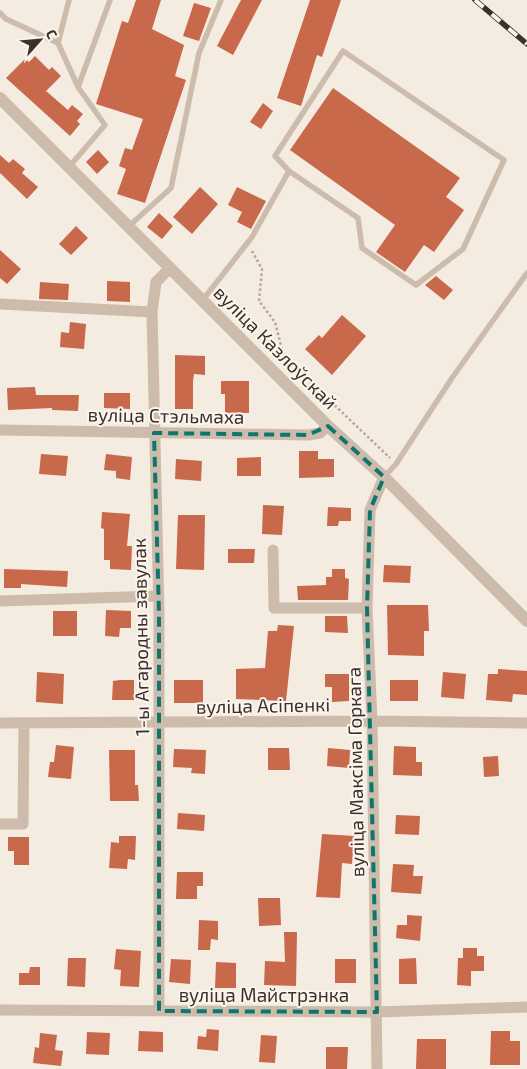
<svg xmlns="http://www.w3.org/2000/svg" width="527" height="1069" font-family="'Exo 2',sans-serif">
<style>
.building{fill:#c8694b}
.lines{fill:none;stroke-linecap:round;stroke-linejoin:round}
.path{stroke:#b9a596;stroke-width:2.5;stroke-dasharray:2.5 2.5;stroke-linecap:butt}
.service{stroke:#cdbbac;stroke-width:5.5}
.minor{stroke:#cdbbac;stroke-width:11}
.tertiary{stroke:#cdbbac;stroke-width:12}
.rail-casing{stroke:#3b302b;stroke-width:5.5}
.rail{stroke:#fbf5ee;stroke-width:4;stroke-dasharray:11;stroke-linecap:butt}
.marked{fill:none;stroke:#0f766e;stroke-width:4;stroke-dasharray:10 6;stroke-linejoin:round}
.labels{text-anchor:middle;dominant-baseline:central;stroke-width:4;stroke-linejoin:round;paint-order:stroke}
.street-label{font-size:19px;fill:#3b302b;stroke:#fbf5ee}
</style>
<rect width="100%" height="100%" fill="#f4ebe1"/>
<path class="building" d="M136,0H161L152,29L184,45L175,76L186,80L145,203L117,194L126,169L119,166L125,148L132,150L143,119L96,104L122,21L128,23Z
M241,0H262L233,55L217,46Z
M310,0H341L322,57L317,55L301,106L277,98Z
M194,3L211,8L199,41L183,36Z
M35,56L49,70L52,67L61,76L46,91L68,110L72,105L83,114L77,121L80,124L70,136L6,78L25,59L29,62Z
M333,88L460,178L446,197L464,210L434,252L424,245L405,272L376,252L395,225L290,150Z
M263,103L273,111L261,129L250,122Z
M98,150L109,162L97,174L86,162Z
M0,155L9,163L13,159L25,169L22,173L38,187L27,199L0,173Z
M200,187L218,204L192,234L173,217Z
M237,187L266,201L251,229L237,222L242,212L228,205Z
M159,213L173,226L162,239L147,227Z
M76,226L88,238L71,255L59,244Z
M0,250L21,269L7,284L0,278Z
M436,276L453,290L444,300L425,285Z
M107,281L130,282V302L107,301Z
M40,282L69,284L68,300L39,299Z
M342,315L366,336L332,375L305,349L319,335L322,338Z
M70,322L86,324L84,349L60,347L61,332L69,333Z
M175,355L205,356V375L194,374L193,381V409H175Z
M221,381H249V413H225V394H221Z
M35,387L36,395H79L78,411L52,410V408L8,410L7,388Z
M104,393H130V409L104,408Z
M299,451H318V459H334V477L299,478Z
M41,454L68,456L66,476L39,474Z
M106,454L132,457L130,480L116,478V471L104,470Z
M261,457V476H237V458Z
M176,459L202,461L201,481L175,479Z
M263,505L284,506L282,535L262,534Z
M328,507L351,508V521H339L338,526H327Z
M102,512L130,514L127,546H132L131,570L110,569V560H104V529L101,528Z
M178,515H205L204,570L176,569Z
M228,549H255L254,563H228Z
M384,565L411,566L410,583L383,582Z
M4,569L68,571L67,587L21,584V588H4Z
M332,569H345V578L349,579L348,600H298L297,586L326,585V577H332Z
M387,605H428L429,631H424V656L388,655Z
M106,610L131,611V628H120L119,637L105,636Z
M53,611H77V636H53Z
M325,616H347L348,633L325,632Z
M278,625L294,626L286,701L236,699V669L265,668L268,631H277Z
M498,669L527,671V695L513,694L512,702L486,700L488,674H498Z
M37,672L64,674L63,704L36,702Z
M443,672L466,674L464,699L441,697Z
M325,674H349V701L332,702V687H325Z
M120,680H134V700H112L113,681Z
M174,680H203V703H174Z
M390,680H418V701H390Z
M56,745L74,747L71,779L48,777L50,762H54Z
M394,746L416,747V762H422V776L393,775Z
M268,748H289L290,770H268Z
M328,748L350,750L349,768L327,766Z
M174,749L206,750L205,774L191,773L192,768L173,767Z
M109,750H135V785H138L139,801H110Z
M498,756L499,776L484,777L483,757Z
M178,813L205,815L204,831L177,829Z
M396,815L420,816L419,835L395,834Z
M322,834L354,836L352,864L342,863L340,898L316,897Z
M119,836H136L135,860L128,859L127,869L109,868L111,842L119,843Z
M8,837H29V865H14V851H8Z
M393,864L414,865L413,876H423L421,894L391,892Z
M177,872H203V886H197V899H176Z
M258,898H280L281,925L259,926Z
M407,915L422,916L420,941L396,938L397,925H407Z
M199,920L218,921V940L211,939L210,950H198Z
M284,932H297L296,986L264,985L265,961L285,962Z
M463,948H477V956H484V971H471V986L457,985L458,958H463Z
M116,949L141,951L139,987L120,986L121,970L114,969Z
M68,958H86L85,987L67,986Z
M416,958L417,984H399V959Z
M171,959L191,960L190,984L169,982Z
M335,959H356V983H335Z
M216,962L236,963V988H215Z
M30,967H40V985H19V973H29Z
M207,1029L219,1030L218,1051L197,1049L198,1036L206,1037Z
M139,1031L163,1032V1052L138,1051Z
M491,1031H510V1041H520V1065H490Z
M87,1032L110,1033L109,1055L86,1054Z
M40,1033L57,1035L55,1050L63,1051L61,1066L33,1063L35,1047L39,1048Z
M261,1035L277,1036L275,1063L259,1062Z
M417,1039H446V1069H416Z
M326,1047H348L347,1069H326Z"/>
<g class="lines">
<path class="path" d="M252,251L262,269L259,301L275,322L284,357L267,345
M284,357L390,458"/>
<path class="service" d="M69,0L58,43L78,87L105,125L69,167
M0,13L6,19L58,43
M78,87L110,0
M128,227L171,188L199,53L221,0
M202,301L252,237L289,171L358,218L362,248L416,285L463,249L504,160L343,51L275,156L289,171
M384,477L396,464L452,378L527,273"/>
<path class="minor" d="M0,304L152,312
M0,430L308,435L320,433L328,426
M273,550L274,608H367
M0,601L158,596
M0,723L372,721L527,723
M0,824H23L24,723
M0,1010L377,1012L527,1007
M159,1011V614L152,312L156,282L170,268
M377,1069L372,721L367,608L370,510L384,477"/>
<path class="tertiary" d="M0,98L328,426L384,477L527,621"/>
<g class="rail-casing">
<path id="rail" d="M475,0L527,44"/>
</g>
<use href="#rail" class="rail"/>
</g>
<path class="marked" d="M328,426L384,477L370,510L367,608L377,1012L159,1011V614L154,433L308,435Z"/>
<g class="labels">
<g class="street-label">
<text transform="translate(276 347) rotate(45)">вуліца Казлоўскай</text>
<text transform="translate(166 415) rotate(1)">вуліца Стэльмаха</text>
<text transform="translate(140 637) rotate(-91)">1-ы Агародны завулак</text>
<text transform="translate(263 705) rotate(-1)">вуліца Асіпенкі</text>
<text transform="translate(355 772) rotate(-91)">вуліца Максіма Горкага</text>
<text x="264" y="994">вуліца Майстрэнка</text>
</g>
</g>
<g transform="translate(40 40) rotate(63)" stroke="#fbf5ee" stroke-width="4" paint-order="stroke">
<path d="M0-4L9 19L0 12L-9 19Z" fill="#3b302b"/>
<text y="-8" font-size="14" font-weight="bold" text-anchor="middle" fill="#3b302b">С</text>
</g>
</svg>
